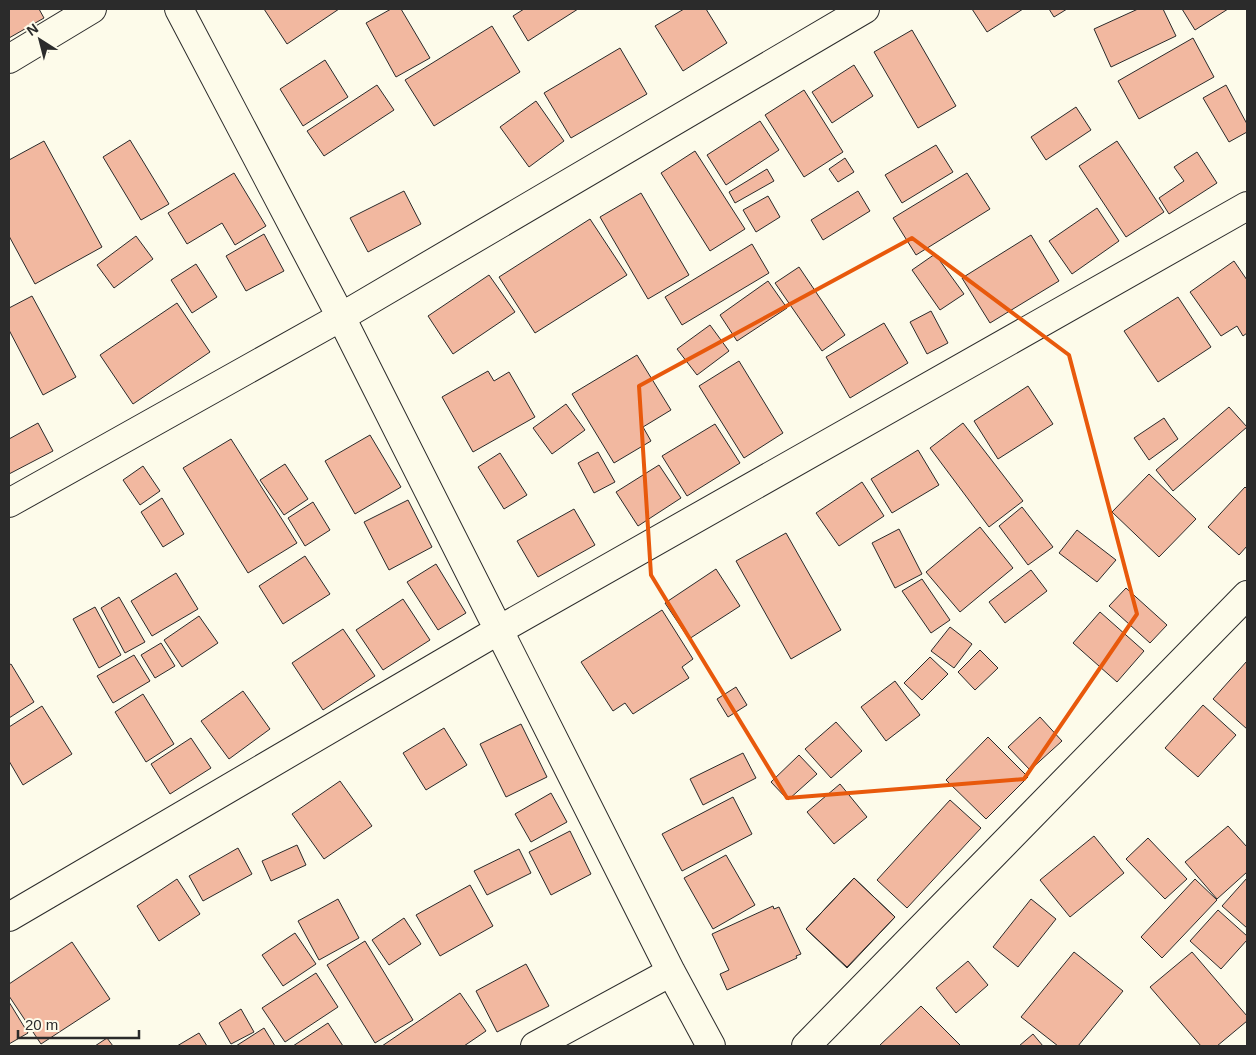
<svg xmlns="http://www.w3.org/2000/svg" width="1256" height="1055" font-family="Arial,sans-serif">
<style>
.building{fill:#f2b8a0;stroke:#2b2b2b}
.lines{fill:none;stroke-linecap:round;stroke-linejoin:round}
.street-casing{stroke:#2b2b2b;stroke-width:30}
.street{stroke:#fdfbea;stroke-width:28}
.marked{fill:none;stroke:#e8590c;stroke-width:4;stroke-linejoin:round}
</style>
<rect width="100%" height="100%" fill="#fdfbea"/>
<path class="building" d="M9,9H39L44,18L9,38Z
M264,9H339L287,44Z
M391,9H401L430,58L396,77L366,23Z
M524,9H578L528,41L513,16Z
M684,9H706L727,43L683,71L655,26Z
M972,9H1023L987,32Z
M1049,9H1067L1054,17Z
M1138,9H1163L1176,36L1111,67L1094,29Z
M1182,9H1228L1195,30Z
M492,26L520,72L434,126L405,80Z
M912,30L956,106L918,128L874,52Z
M1193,38L1214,77L1139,119L1118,81Z
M620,48L647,94L571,138L544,93Z
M325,60L348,97L303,126L280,89Z
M854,65L873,96L832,123L812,92Z
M377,85L394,110L324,156L307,131Z
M1226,85L1247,124V132L1229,142L1203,98Z
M804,90L843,152L804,177L765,115Z
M536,101L564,141L529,167L500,127Z
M1076,107L1091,130L1046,160L1031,137Z
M760,121L779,150L726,185L707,155Z
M130,140L169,204L141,220L103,157Z
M44,141L102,247L35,284L9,236V160Z
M1117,141L1164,212L1126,237L1079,166Z
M936,145L953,172L902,203L885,175Z
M695,151L745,229L710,251L661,173Z
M1197,152L1217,183L1169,214L1159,198L1184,181L1174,167Z
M845,158L854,172L838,182L829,169Z
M767,169L774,181L735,203L729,192Z
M234,173L266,226L235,245L222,223L187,244L168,213Z
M967,173L990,209L916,255L893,218Z
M404,191L421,224L368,252L350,218Z
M858,191L870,211L823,240L811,220Z
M641,193L689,275L648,299L600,217Z
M768,196L780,217L756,232L743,210Z
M1097,208L1119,241L1072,274L1049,241Z
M590,219L627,275L535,333L499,277Z
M264,234L284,271L246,291L226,256Z
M1031,235L1059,281L990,323L962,278Z
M136,236L153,259L114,288L97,265Z
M752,244L769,273L682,325L665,297Z
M935,254L964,294L940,310L912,270Z
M1234,261L1247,280V333L1243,336L1237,326L1221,336L1190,292Z
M196,264L217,297L192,313L171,280Z
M799,267L845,335L822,351L775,283Z
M489,275L515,312L453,354L428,316Z
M768,281L787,308L737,341L720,315Z
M32,296L76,377L43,395L9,330V308Z
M1178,297L1211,347L1158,382L1124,331Z
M177,303L210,352L133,404L100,355Z
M931,311L948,343L927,354L910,322Z
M884,323L908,363L850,398L826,357Z
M710,325L729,351L697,375L677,349Z
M637,355L671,410L643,427L651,441L614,463L572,394Z
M739,361L783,433L744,458L699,386Z
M488,371L494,381L509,372L535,417L473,452L442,397Z
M1028,386L1053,424L998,459L974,421Z
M566,404L585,430L552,454L533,428Z
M1229,407L1247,427L1173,491L1156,470Z
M1164,418L1178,439L1149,460L1134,438Z
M38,423L53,451L9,474V439Z
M963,423L1023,501L989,527L930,448Z
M715,424L740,463L687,496L662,456Z
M370,435L401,487L355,514L325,461Z
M231,439L297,543L248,573L183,468Z
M918,450L939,485L892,513L871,479Z
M598,452L615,482L594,493L578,463Z
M500,453L527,495L504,509L478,467Z
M285,464L308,499L284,515L260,480Z
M659,465L681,498L638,526L616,492Z
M143,466L160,491L140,505L123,480Z
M1149,474L1196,519L1159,557L1112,512Z
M862,482L884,516L839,546L816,513Z
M1245,487L1247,489V546L1239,555L1208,527Z
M162,498L184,534L163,547L141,512Z
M408,500L432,547L389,570L364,522Z
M313,502L330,530L305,546L288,518Z
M1022,507L1053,547L1028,565L999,526Z
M574,509L595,545L538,577L517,541Z
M980,527L1013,568L960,612L926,572Z
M899,529L922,574L895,588L872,543Z
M1077,530L1116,560L1097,582L1059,553Z
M786,533L841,630L791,659L736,561Z
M305,556L330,594L283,624L259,586Z
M436,564L466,613L438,630L407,582Z
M716,569L740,606L689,639L665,603Z
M1031,570L1047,591L1005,623L989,602Z
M176,573L198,609L152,636L131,601Z
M922,579L950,620L931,633L902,591Z
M1126,588L1167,625L1150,643L1109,606Z
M119,597L145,642L125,653L101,608Z
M403,599L430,640L383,670L356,630Z
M95,607L121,655L99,668L73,619Z
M662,610L693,659L682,667L689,678L633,714L625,703L613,711L581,662Z
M1100,612L1144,651L1117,682L1073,643Z
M199,616L218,643L182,667L164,640Z
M950,627L972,644L954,668L931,651Z
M343,629L375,676L323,710L292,663Z
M161,643L175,666L155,678L141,655Z
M980,650L998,668L975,690L958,672Z
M134,655L150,681L113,703L97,676Z
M930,657L948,674L922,700L904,683Z
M1247,661V729L1213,699Z
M11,664L34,702L9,718V665Z
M895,681L920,715L886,741L861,707Z
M736,687L747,705L728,717L717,699Z
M243,691L270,729L229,759L201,721Z
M143,694L174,744L146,762L115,712Z
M1203,705L1236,735L1198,777L1165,748Z
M42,706L72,754L23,785L9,761V727Z
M1040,717L1062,741L1030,770L1008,747Z
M836,722L862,751L831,778L805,749Z
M521,724L547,777L506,797L480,744Z
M444,728L467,765L426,790L403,753Z
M988,737L1028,777L986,819L946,780Z
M191,738L211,768L170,794L151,764Z
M743,753L756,778L703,805L690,779Z
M799,755L817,774L788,800L771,782Z
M340,781L372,826L324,859L292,814Z
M840,784L867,817L834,844L807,812Z
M551,793L567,822L531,842L515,814Z
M733,797L752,834L682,871L662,834Z
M950,800L981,828L907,908L877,880Z
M1228,826L1247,847V872L1217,899L1185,862Z
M570,831L591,874L551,895L529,852Z
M1094,836L1124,873L1070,917L1040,880Z
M1148,838L1187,879L1165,899L1126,859Z
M297,845L306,865L271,881L262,861Z
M238,848L252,874L203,901L189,876Z
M519,849L531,873L487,895L474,871Z
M726,855L755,905L713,929L684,878Z
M854,878L895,917L847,968L806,929Z
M854,878L895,917L847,967L806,929Z
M1247,878V928L1222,906Z
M177,879L200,914L159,941L137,906Z
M1195,879L1217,900L1162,958L1141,937Z
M470,885L493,926L440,956L416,915Z
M338,899L359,938L319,960L298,921Z
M1031,899L1056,919L1018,967L993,947Z
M773,906L774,909L779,907L801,954L796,956L797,958L727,990L720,974L729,970L712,934Z
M1218,910L1247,936V940L1221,969L1190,941Z
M404,918L421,944L389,965L372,940Z
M295,933L316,964L283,986L262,955Z
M365,941L413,1020L375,1043L327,965Z
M72,942L110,999L41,1044L9,996V984Z
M1074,952L1123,991L1078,1046H1058L1021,1017Z
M1192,952L1247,1016V1021L1217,1046H1201L1150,987Z
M968,961L988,985L956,1013L936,988Z
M526,964L549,1006L497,1032L476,991Z
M316,973L338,1007L285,1042L262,1008Z
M460,993L486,1031L464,1046H382Z
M9,1002L28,1033L9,1044Z
M921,1006L961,1046H879Z
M241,1009L254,1032L231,1044L219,1023Z
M328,1023L343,1046H293Z
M264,1028L275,1046H236Z
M199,1033L207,1046H177Z
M1033,1034L1043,1046H1019Z
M107,1038L113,1046H95Z"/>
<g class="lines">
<g class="street-casing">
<path id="street" d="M179,9L341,317L671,972L711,1046
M9,59L92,9
M9,503L341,317L865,9
M9,917L499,630L1247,206
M535,1046L671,972
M806,1046L1247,595"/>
</g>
<use href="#street" class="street"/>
</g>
<path class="marked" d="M912,238L1069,355L1137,614L1024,779L787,798L651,575L639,386Z"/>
<rect width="1256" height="1055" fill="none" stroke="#2b2b2b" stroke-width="20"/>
<g transform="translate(40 40) rotate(324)" stroke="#fdfbea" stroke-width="4" paint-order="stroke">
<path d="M0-4L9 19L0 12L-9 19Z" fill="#2b2b2b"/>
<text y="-8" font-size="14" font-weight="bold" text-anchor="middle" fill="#2b2b2b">N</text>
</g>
<path d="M18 1030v8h121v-8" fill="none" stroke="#2b2b2b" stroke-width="2.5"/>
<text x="25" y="1030" font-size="15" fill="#2b2b2b" stroke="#fdfbea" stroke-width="4" paint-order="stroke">20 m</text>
</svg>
